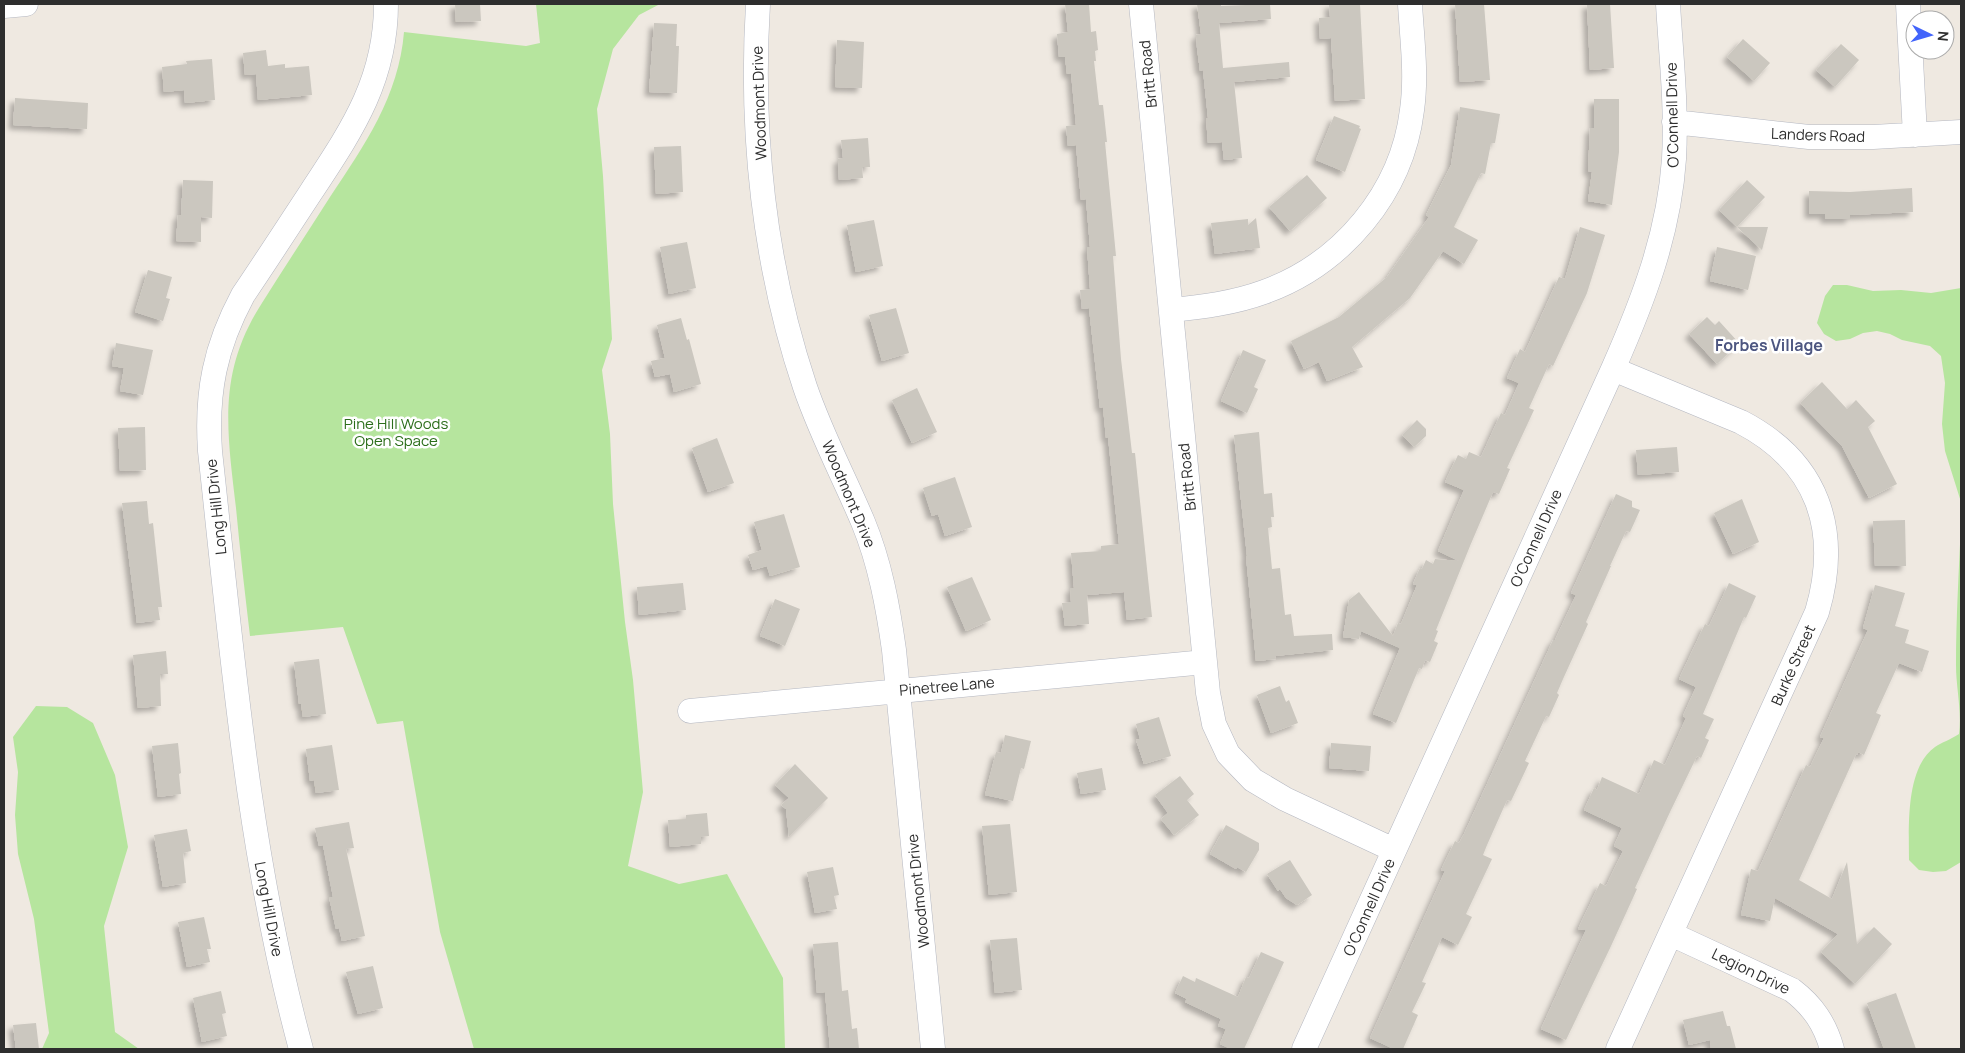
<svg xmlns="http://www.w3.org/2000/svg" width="1965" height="1053" font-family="Manrope,sans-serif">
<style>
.green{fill:#b6e59e}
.building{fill:#cbc7bf;filter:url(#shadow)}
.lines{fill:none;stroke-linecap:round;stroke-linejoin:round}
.street-casing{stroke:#b4b7c1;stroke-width:25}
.street{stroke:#fff;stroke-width:24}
.labels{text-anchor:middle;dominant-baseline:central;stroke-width:5;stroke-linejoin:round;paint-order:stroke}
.street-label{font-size:15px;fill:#2e2e2e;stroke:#fff}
.park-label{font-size:15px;fill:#2c6e1b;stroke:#fff}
.neighbourhood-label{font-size:16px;font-weight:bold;fill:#4d5680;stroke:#fff}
</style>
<defs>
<filter id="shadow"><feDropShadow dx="-4.5" dy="4.5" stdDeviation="2.5" flood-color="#0004"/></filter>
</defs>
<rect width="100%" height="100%" fill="#efe9e1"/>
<path class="green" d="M536,4H660L639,15L613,49L597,109L603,176L612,339L602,370L610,434L613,504L625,622L633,680L643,792L628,866L679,884L727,874L783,978L785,1049H474L440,932L403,721L377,724L343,627L250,636C245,594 240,551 236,508C227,430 217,373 262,303C284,268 307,233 330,197C364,146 399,96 404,32L526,46L540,43Z
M1833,285H1847L1873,291L1901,290L1931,293L1961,288V502L1945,451L1942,424L1945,383L1941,356L1930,346L1902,340L1890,334L1877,331L1863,333L1850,339L1836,341L1824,334L1817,323L1825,296Z
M1961,522V862L1946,871L1933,872L1919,870L1909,860C1909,828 1905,768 1935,747C1942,742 1950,740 1959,734C1962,711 1956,688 1956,665C1956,617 1959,570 1961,522Z
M36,706L67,707L93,723L115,775L128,847L104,926L115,1032L139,1049H42L49,1033L34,919L18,854L15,815L18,772L13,737Z"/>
<path class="building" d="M455,4H480L481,21L456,22Z
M1065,4H1089L1091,32L1096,31L1098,50L1095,51L1096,61H1094L1099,105H1103L1107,142H1105L1116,256H1113L1121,359L1132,453H1135L1152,617L1127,620L1124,592L1087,595L1089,624L1065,626L1062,603L1071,602L1070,588H1074L1071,553L1101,551V546L1119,544L1108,437L1106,438L1103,407L1100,408L1089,308L1082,309L1080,290L1090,289L1087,247H1090L1086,199L1081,200L1076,145L1068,146L1066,126L1076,125L1071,73L1067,74L1065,57H1059L1057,34L1068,32Z
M1197,4H1221V6L1270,4L1271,19L1219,23L1223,68L1289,62L1290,77L1234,82L1242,158L1224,160L1222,142L1208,143L1206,118H1208L1203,70L1200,71L1197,48L1196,35L1201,34Z
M1329,4H1360L1365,99L1335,101L1331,38L1320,39L1319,18L1330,17Z
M1455,4H1484L1490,80L1460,82Z
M1587,4H1610L1614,68L1590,70Z
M654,23L677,24L676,46H679L677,93L649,92Z
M1743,39L1770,63L1754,81L1727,57Z
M837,40L864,42L862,88L835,87Z
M1841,44L1859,60L1835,87L1816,70Z
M266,50L268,66L285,64V68L309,66L312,95L258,100L256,74L245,75L243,53Z
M212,59L215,100L185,103L184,90L164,92L162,67L187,64L186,61Z
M15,98L88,103L87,129L13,125Z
M1594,99H1619V152L1612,205L1588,201L1592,172L1588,171L1590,128H1594Z
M1460,107L1500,114L1495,143H1491L1485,174L1481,173L1454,227L1478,240L1464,264L1443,251L1410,298L1352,347L1363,367L1327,381L1319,362L1304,369L1291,341L1339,317L1387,277L1429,217L1426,215L1451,165Z
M1334,116L1360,126L1359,128L1361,129L1345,172L1316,160Z
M868,138L870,167H862L863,178L839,180L838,159L843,158L841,140Z
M681,146L683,192L656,194L654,147Z
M1307,175L1327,198L1290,231L1269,207Z
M183,180L213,181L212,218L201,217V242L176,241L178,215H181Z
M1747,180L1765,197L1737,227L1719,210Z
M1912,188L1913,212L1850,215V219H1825V214H1809V191L1850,192Z
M1256,218L1260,248L1215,254L1211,223L1248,219V225Z
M874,220L883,266L856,272L847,225Z
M1580,227L1605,235L1587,293L1553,366L1549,364L1529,408L1534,410L1507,468L1510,469L1499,494L1493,492L1470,546L1436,630L1438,631L1434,641L1438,643L1430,662L1425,660L1422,669L1419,668L1396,723L1373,714L1400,648L1361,631L1359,639L1343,637L1349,600L1359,592L1393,636L1398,623L1401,624L1417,585L1413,584L1420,568L1422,569L1426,560L1433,564L1435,559L1459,561L1438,551L1464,490L1445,482L1458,455L1466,459L1469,452L1481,457L1501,413L1505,415L1519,383L1507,378L1520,349L1525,352L1559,277L1565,279Z
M1737,227H1768L1762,250Z
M687,242L696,288L669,294L660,247Z
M1717,247L1756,256L1748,290L1710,281Z
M148,270L172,277L166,298L170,299L163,321L135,312Z
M896,308L909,353L882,361L869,315Z
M1707,317L1715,325L1719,321L1739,343L1717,364L1689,334Z
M681,318L687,340L689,339L701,384L674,392L670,374L655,377L651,361L665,358L657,325Z
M116,343L153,350L143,395L120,391L124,368L112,366Z
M1243,350L1266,360L1254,387L1258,389L1247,413L1221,401Z
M1822,382L1847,409L1856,400L1875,421L1868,427L1897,484L1869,498L1842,446L1800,403Z
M917,388L937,432L912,443L892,400Z
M1417,420L1426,429V436L1414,447L1402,435Z
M145,427L146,470L120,471L118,428Z
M1259,432L1264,494L1272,493L1274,517H1271L1272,527L1268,528L1272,569L1280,568L1285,615L1291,614L1294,636L1332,634L1333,650L1275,656L1276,659L1256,661L1246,556H1247L1234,435Z
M717,438L734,483L708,492L692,448Z
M1677,447L1679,472L1638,475L1636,450Z
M955,477L972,527L945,536L938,514L932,516L923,488Z
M1616,494L1632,501V507L1640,510L1630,532L1626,531L1610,566H1611L1586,622L1588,624L1563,679L1557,693L1559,695L1549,717L1546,716L1525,761L1529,763L1511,801L1507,800L1487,845L1483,855L1492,859L1466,914L1472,917L1458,945L1442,937L1422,982L1426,983L1412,1012L1418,1015L1403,1049H1394L1370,1038L1445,871L1441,870L1455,841L1459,843L1464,834L1553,640H1555L1576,595L1571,593Z
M1742,499L1759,542L1733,554L1714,513Z
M147,501L149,524L153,523L162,607H158L160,620L137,623L122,503Z
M784,514L800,567L770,576L767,566L753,570L748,555L762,550L754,522Z
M1905,520L1906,566H1875L1873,521Z
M972,577L991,620L966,631L947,587Z
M683,583L686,610L639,615L637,587Z
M1729,583L1756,596L1746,618L1744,617L1703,714L1714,719L1705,738L1709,740L1701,758L1697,756L1670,812L1635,888L1637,889L1611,946L1566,1040L1541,1029L1586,930L1578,929L1600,883L1606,886L1623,851L1614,846L1622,828L1584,810L1594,788L1597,790L1602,777L1639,794L1654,760L1665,765L1686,718L1683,716L1696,687L1679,679L1705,624L1709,626Z
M1875,585L1905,593L1895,626L1909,630L1905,643L1929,651L1922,672L1899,663L1876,713L1881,715L1864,755L1858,752L1857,755L1856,754L1799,880L1832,899L1847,862L1857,944L1874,927L1892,944L1855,984L1821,952L1838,934L1775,898L1770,921L1741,915L1751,869L1758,871L1806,765L1810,767L1824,738L1820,737L1868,630L1863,628Z
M775,599L800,609L785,646L760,636Z
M166,651L168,674H160L161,706L138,708L133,655Z
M319,659L326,714L303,717L301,704H299L294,662Z
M1280,686L1286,702L1289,700L1298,723L1271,733L1257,695Z
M1159,717L1171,756L1144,764L1136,740L1140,739L1136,724Z
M1005,735L1031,741L1024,769L1021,768L1013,801L985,795L996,752L1001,753Z
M178,743L181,773L179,774L181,794L158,797L152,746Z
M1331,743L1371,746L1369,771L1329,768Z
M332,745L339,790L316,793L314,780L310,781L306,749Z
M795,764L828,798L789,837L786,809L781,805L789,798L775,785Z
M1102,768L1106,790L1081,794L1077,773Z
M1180,776L1194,794L1187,800L1199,815L1174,835L1161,819L1168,813L1155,795Z
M707,813L709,836L701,837V844L670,847L668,820L686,819V815Z
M349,822L354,848L346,849L365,936L342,941L339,928L336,929L329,897H333L323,845L319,846L315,828Z
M1010,824L1017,892L989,895L982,826Z
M1226,825L1259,843V850L1246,872L1237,867L1236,869L1210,854Z
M187,829L191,851L183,853L186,883L163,887L154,835Z
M1290,860L1312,895L1297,905L1286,898L1280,889L1278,891L1267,874Z
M833,867L839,895L834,896L837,909L815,913L807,872Z
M204,917L211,949H207L210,962L187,967L178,922Z
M1017,938L1022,990L995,993L990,940Z
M838,942L842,991L848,990L852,1029L857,1028L859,1049H830L825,992L817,993L813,944Z
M1261,952L1284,962L1244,1049H1231L1220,1044L1226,1029L1218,1026L1221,1019L1185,1002L1187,999L1175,993L1183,976L1195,982L1196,978L1238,997L1246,977L1249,978Z
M373,966L383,1008L358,1014L346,972Z
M221,991L226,1013L222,1014L227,1036L202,1042L193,998Z
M1896,993L1916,1049H1884L1867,1003Z
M1723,1011L1727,1026H1730L1736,1049H1711L1710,1040L1689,1045L1683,1020Z
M36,1023L39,1049H16L13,1025Z"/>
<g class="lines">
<g class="street-casing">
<path id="street" d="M758,4C750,133 764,265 805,387C821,434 844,477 863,522C880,563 888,607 894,650L933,1049
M1141,4L1208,693L1214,724L1228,754L1253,780L1285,799L1394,850
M1908,4L1915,135
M4,6L26,4
M1674,122L1809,137H1873L1961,132
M1171,310C1202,307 1234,303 1264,292C1342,264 1402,193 1412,110C1417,75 1412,39 1410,4
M1613,369L1741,422C1818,462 1841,530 1817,612L1618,1049
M690,711L1205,662
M1671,934L1792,990C1813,1006 1825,1024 1832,1049
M301,1049C248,854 232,652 210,451C206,392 215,347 243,295C266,261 288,227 311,192C351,131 386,81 386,4
M1304,1049L1613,369C1643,301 1669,234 1674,159C1677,108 1671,55 1668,4"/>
</g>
<use href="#street" class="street"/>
</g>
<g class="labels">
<g class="street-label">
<text transform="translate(1148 74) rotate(-96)">Britt Road</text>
<text transform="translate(759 103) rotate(-92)">Woodmont Drive</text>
<text transform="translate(1672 115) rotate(-91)">O'Connell Drive</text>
<text transform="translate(1818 135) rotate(2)">Landers Road</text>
<text transform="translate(1187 477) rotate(-96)">Britt Road</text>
<text transform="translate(849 494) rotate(67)">Woodmont Drive</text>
<text transform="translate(216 507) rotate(-96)">Long Hill Drive</text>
<text transform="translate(1536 538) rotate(-66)">O'Connell Drive</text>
<text transform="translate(1793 665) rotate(-66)">Burke Street</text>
<text transform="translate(947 686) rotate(-5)">Pinetree Lane</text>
<text transform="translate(918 891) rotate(-96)">Woodmont Drive</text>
<text transform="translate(1369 907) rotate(-66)">O'Connell Drive</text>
<text transform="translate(269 909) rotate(79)">Long Hill Drive</text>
<text transform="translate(1751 971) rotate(26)">Legion Drive</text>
</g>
<g class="park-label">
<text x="396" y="423">Pine Hill Woods<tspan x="396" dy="17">Open Space</tspan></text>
</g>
<g class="neighbourhood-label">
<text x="1769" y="345">Forbes Village</text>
</g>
</g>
<rect width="1965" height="1053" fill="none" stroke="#2e2e2e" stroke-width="10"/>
<g transform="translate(1930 35) rotate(95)"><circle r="24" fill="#ffffff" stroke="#ababab"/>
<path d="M0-4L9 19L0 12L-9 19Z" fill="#4264fb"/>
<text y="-8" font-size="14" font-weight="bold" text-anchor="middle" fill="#2e2e2e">N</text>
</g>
</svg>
